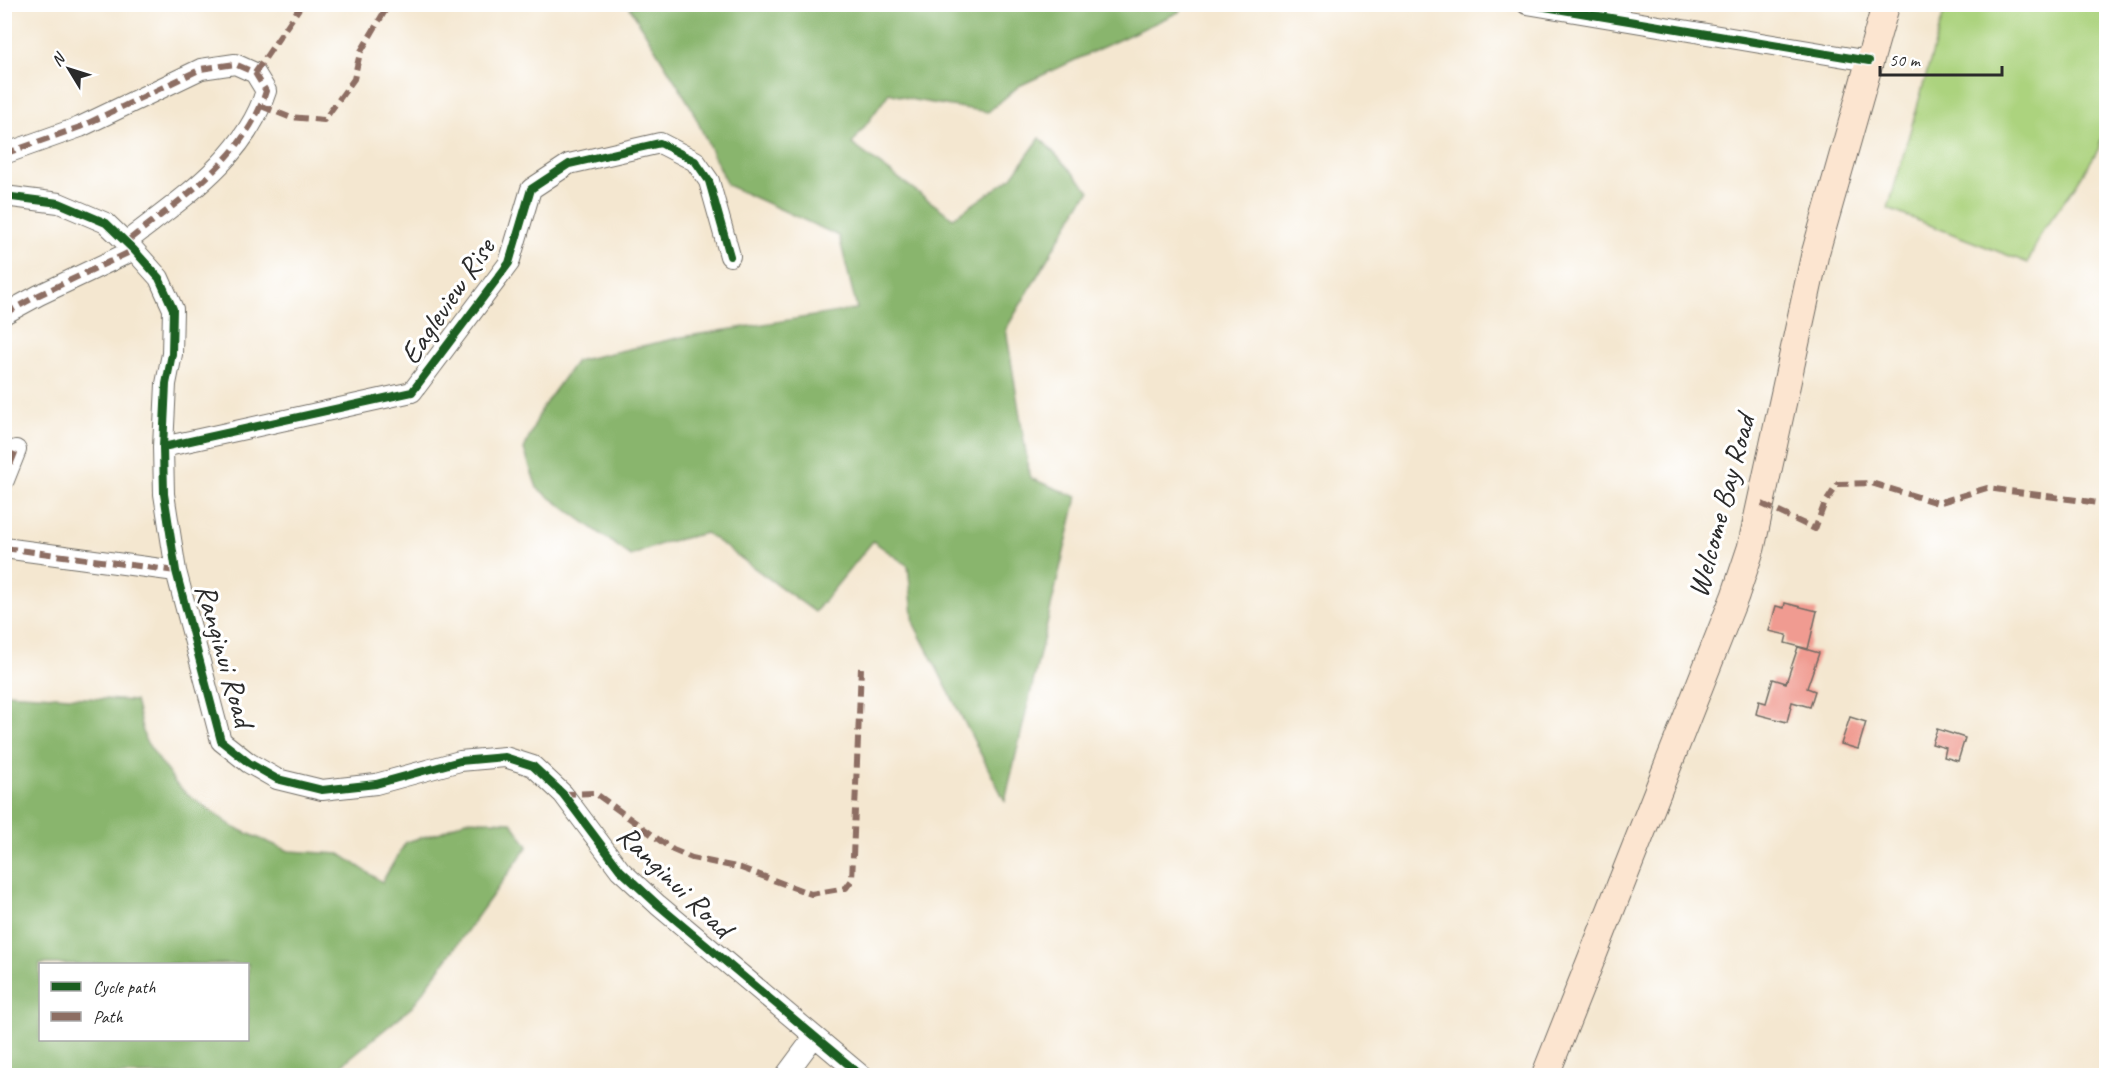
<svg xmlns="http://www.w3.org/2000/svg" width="2111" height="1080" font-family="Caveat,sans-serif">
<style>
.green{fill:#acd37e;stroke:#6c7f54;stroke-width:1.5}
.forest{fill:#89b56d;stroke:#5a704c;stroke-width:1.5;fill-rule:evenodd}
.building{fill:#f09b91}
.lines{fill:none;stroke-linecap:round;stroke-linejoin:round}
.street-casing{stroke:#716d65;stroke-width:22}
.secondary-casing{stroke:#716d65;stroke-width:29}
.street{stroke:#fff;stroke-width:20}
.secondary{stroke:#fce5d0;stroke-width:27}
.quiet{stroke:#8d6e63;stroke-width:6;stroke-dasharray:12 6;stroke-linecap:butt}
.cycleway-casing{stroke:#fff;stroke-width:11}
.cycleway{stroke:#1b5e20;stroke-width:8}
.labels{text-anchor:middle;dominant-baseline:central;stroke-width:6;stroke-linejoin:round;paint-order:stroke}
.street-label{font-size:30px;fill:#2b2b2b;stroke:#fff}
</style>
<rect width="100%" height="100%" fill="#fff"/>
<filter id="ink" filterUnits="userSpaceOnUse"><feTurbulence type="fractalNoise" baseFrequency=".0167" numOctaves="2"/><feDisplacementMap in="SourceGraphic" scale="12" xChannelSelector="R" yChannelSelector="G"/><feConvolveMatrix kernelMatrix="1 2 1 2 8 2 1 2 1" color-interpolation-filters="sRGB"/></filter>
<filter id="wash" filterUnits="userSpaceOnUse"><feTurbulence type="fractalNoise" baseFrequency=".008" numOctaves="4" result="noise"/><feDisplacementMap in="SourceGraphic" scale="24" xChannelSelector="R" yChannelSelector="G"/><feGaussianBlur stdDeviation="1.35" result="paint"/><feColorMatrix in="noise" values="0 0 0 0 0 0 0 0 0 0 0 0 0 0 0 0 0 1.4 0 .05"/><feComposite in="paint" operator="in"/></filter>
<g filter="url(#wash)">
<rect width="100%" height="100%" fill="#f4e7d0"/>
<path class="green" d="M1946,5H2106V123L2098,150L2076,185L2041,233L2028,263L1888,209Z"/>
<path class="forest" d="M632,5H1182L1179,12L1019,86L988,112L914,100L889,93L852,144L953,218L1012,177L1040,138L1090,191L1081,202L1006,329L1030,478L1077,497L1005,801L914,624L908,566L873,541L815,612L706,533L663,543L631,556L537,488L524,449L542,408L576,361L682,337L857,309L839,236L727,185L690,105L630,8Z
M5,693L135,701L145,740L176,784L187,794L235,828L289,851L340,854L382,882L406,842L441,832L466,820L511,822L528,846L412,1007L329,1075H5ZM40,964H248V1040H40Z"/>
<g id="blocks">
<path class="building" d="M1785,603L1817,611L1808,649L1785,643L1787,635L1769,631L1776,606L1784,608Z
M1798,647L1819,653L1807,688L1815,691L1810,707L1792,702L1787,722L1756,714L1759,701L1766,703L1773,679L1786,683Z
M1850,717L1866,722L1858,749L1841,744Z
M1937,729L1965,738L1958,761L1944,757L1946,748L1932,744Z"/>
</g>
</g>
<g filter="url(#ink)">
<use href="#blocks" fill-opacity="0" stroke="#716d65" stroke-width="1.5"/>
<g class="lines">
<g class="street-casing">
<path id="street" d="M1527,4L1869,61
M4,154L80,127L201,69L235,64L255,73L266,91C245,159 179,200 126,242
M4,196L59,203L106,223L134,250L159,278L173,309L172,354L166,384L163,447L164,494L176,571L221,741L249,763L277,779L322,790L376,784L460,761L505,757L533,766L563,794L620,870L658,905L862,1076
M4,314L39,295L134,250
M163,447L412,392L509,263L531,189L569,164L660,143L695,161L709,181L730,256
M4,480L16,450
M4,548L176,571
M785,1076L814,1037"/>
</g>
<g class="secondary-casing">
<path id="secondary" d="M1545,1076L1735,596L1751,548L1815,254L1886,4"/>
</g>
<use href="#street" class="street"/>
<use href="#secondary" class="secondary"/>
<path class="quiet" d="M255,73L302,4
M261,106L289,117L324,120L354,79L360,53L389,4
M4,154L80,127L201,69L235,64L255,73L266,91C245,159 179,200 126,242
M4,314L39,295L134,250
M4,480L16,450
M1762,504L1815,529L1824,505L1838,484L1871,483L1938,503L1987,488L2106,504
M4,548L176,571
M563,794L595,793L673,850L692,858L741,868L811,894L846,888L852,880L861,668"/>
<g class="cycleway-casing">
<path id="cycleway" d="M1527,4L1869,61
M4,196L59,203L106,223L134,250L159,278L173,309L172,354L166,384L163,447L164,494L176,571L221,741L249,763L277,779L322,790L376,784L460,761L505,757L533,766L563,794L620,870L658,905L862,1076
M163,447L412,392L509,263L531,189L569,164L660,143L695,161L709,181L730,256"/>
</g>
<use href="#cycleway" class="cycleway"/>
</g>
</g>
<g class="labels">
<g class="street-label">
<text transform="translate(447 301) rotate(-56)">Eagleview Rise</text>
<text transform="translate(1721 506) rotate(-75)">Welcome Bay Road</text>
<text transform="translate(225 655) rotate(74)">Ranginui Road</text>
<text transform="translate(675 881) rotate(44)">Ranginui Road</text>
</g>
</g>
<rect width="2111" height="1080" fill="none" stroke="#fff" stroke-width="24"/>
<rect x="39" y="963" width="210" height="78" fill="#ffffff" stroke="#aaaaaa" stroke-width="1.5"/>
<rect x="51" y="982" width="30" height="9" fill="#1b5e20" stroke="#aaaaaa" stroke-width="1.5"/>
<text x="93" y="993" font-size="18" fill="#2b2b2b">Cycle path</text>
<rect x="51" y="1012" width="30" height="9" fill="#8d6e63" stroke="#aaaaaa" stroke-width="1.5"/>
<text x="93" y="1023" font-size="18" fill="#2b2b2b">Path</text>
<g transform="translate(69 69) rotate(308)" stroke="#ffffff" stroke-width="4.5" paint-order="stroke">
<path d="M0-4.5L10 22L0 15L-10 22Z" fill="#2b2b2b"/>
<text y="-9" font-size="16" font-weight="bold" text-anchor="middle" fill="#2b2b2b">N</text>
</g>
<path d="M1880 66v9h122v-9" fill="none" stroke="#2b2b2b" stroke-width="3"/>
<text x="1889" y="66" font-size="18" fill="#2b2b2b" stroke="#ffffff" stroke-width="4.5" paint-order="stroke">50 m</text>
</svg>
